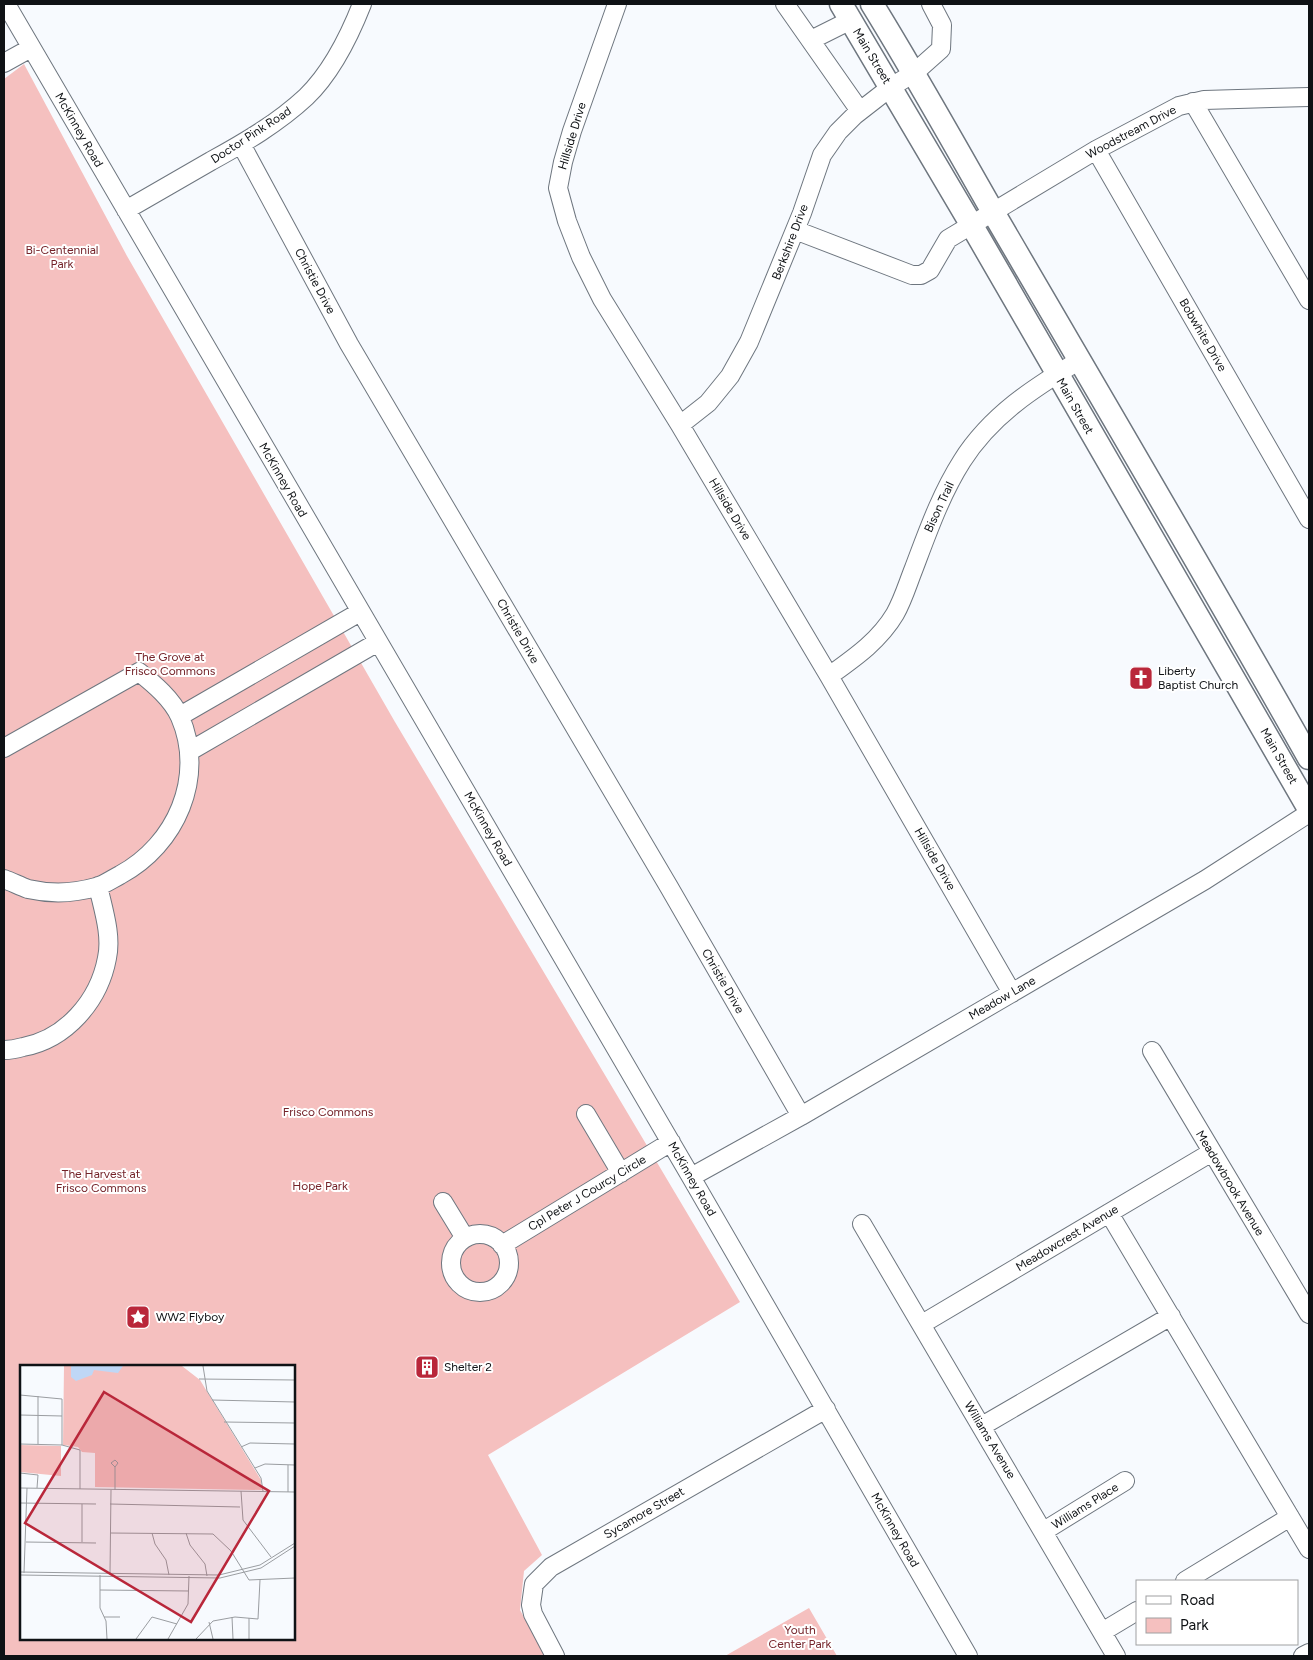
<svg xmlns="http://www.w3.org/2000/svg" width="1313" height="1660" font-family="Figtree,sans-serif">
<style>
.green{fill:#f5c0bf;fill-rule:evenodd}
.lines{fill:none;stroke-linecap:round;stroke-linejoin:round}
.minor-casing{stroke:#6e767f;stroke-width:20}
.major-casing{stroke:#6e767f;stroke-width:25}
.minor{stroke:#fff;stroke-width:18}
.major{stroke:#fff;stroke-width:22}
.labels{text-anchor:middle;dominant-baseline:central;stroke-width:4;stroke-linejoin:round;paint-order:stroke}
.street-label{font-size:12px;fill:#0f1215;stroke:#fff}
.park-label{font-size:12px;fill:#742329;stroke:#fff}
.poi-label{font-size:12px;fill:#0f1215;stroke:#fff;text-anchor:start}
.inset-road{fill:none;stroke:#9a9da1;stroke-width:1}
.view{fill:#b9273a;fill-opacity:0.15;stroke:#b9273a;stroke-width:2.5}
.inset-edge{fill:none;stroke:#0f1215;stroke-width:2.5}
</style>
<rect width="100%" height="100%" fill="#f7fafe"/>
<path class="green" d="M24,64L127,256L395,722L740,1302L488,1455L542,1555L524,1571L520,1610L545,1656H4V79ZM21,1366H294V1639H21Z
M809,1608L837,1656H725Z"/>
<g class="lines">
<g class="minor-casing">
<path id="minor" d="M6,4L691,1177L968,1656
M617,4L572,131L563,162L558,188L567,221L581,257L602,299L680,425L829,676L1012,993
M785,4L860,111
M811,40L851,20
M4,63L31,48
M1193,102L1309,300
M241,144L349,344L669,887L801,1116
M1096,150L1309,519
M126,210C154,194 183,177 211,161C244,143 278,123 306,97C332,72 349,37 362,4
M795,230L912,275H921L930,270L948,239L1096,150L1179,106L1204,100L1309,97
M680,425L708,403L730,376L749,342L802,213L822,155L838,132L855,115L891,87L914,73L941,49L942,25L931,4
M829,676C854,658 879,641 895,614C903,600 908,583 914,568C928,531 941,494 962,461C991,415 1035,387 1080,360
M180,716L360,612
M4,748L139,672C154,684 172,699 180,717C206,777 176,845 120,875C112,879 104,885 96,887C75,893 50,894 28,889C20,886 12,882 4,879
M190,751L378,642
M4,1050C10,1050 16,1049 23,1047C66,1039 99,1001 107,958C112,935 103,909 98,886
M1152,1051L1309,1314
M586,1114L621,1173
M691,1177L801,1116L1205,880L1309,813
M443,1202L465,1238
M1109,1213L1309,1549
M862,1224L1116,1656
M451 1263a29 29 0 1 1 58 0a29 29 0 1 1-58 0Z
M502,1245L671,1142
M922,1324L1212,1152
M982,1426L1171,1316
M1044,1531L1125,1481
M1185,1581L1290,1517
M1102,1632L1137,1611
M555,1656L533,1614L531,1605L534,1584L551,1567L826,1409
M1303,1656L1309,1653"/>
</g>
<g class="major-casing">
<path id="major" d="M841,4L971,224L1309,809
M872,4C914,72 953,142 993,212C1099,394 1206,575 1309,758"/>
</g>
<use href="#minor" class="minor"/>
<use href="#major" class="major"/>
</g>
<defs>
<g id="church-square" transform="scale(1.25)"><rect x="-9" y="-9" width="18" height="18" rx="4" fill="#b9273a" stroke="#fff"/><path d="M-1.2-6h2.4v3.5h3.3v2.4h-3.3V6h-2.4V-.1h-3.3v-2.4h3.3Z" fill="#fff"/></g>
<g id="sight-square" transform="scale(1.25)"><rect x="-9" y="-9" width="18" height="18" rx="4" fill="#b9273a" stroke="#fff"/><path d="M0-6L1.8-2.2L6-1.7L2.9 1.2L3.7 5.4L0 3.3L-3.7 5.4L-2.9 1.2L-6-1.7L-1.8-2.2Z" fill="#fff"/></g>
<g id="building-square" transform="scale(1.25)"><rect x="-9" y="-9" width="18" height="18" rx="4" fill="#b9273a" stroke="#fff"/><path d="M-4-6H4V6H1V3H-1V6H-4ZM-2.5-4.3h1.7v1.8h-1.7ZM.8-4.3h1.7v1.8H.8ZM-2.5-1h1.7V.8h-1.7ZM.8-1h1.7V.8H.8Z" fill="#fff"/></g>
</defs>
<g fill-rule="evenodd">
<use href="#church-square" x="1141" y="678"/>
<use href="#sight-square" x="138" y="1317"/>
<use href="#building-square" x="427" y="1367"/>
</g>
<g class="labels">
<g class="street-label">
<text transform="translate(872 56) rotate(59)">Main Street</text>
<text transform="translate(79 130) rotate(60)">McKinney Road</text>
<text transform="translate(1131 132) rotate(-28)">Woodstream Drive</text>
<text transform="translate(251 135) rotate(-33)">Doctor Pink Road</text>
<text transform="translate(572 136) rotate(-73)">Hillside Drive</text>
<text transform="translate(790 242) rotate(-69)">Berkshire Drive</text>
<text transform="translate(315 281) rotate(62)">Christie Drive</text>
<text transform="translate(1203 335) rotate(60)">Bobwhite Drive</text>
<text transform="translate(1075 406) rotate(60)">Main Street</text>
<text transform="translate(283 480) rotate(60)">McKinney Road</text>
<text transform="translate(939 507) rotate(-65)">Bison Trail</text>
<text transform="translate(730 509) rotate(59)">Hillside Drive</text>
<text transform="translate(518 631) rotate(60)">Christie Drive</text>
<text transform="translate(1279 756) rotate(60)">Main Street</text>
<text transform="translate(488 829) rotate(60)">McKinney Road</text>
<text transform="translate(935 859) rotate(60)">Hillside Drive</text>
<text transform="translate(723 981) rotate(60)">Christie Drive</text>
<text transform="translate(1002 998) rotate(-30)">Meadow Lane</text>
<text transform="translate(692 1179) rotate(60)">McKinney Road</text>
<text transform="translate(1230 1183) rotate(59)">Meadowbrook Avenue</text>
<text transform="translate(587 1193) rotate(-31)">Cpl Peter J Courcy Circle</text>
<text transform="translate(1067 1238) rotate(-31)">Meadowcrest Avenue</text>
<text transform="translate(990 1440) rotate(59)">Williams Avenue</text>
<text transform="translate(1085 1506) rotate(-32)">Williams Place</text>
<text transform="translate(644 1513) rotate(-30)">Sycamore Street</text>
<text transform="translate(895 1530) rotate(60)">McKinney Road</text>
</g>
<g class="park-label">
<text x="62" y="250">Bi-Centennial<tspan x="62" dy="14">Park</tspan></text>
<text x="170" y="657">The Grove at<tspan x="170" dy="14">Frisco Commons</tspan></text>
<text x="328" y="1112">Frisco Commons</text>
<text x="101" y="1174">The Harvest at<tspan x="101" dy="14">Frisco Commons</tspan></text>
<text x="320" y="1186">Hope Park</text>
<text x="800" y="1630">Youth<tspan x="800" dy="14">Center Park</tspan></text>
</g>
<g class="poi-label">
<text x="1158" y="671">Liberty<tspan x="1158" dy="14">Baptist Church</tspan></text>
<text x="156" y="1317">WW2 Flyboy</text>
<text x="444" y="1367">Shelter 2</text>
</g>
</g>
<g transform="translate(20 1365)">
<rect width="275" height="275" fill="#f7fafe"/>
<path d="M44,1H162L180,15L241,115L242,125L75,122V88L62,87L58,82L43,80ZM0,80L41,81V111L0,107Z" fill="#f5c0bf"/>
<path d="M51,1H103L98,8L74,5L72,10L56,16L51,12Z" fill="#bfd7f6"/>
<path class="inset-road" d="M183,1L187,26L241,113L243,126M179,14L275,15M0,30L42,34V80L60,85V124M192,35L275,37M0,50L42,51M204,57L275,58M0,79L42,80M18,79V31M221,82L230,78L275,79M95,102L91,98L95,95L98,98L95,102V125M235,103L245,99L275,100M0,108L18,110L17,123M0,123L275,127M221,126L223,155L251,192M268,127V100M0,138L76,139M90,139L220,142M90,168L193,169L211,186L229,215L275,213M132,168L135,179L146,195L149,210M166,168L170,180L185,199L187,211M6,177L76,178M62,177V139M0,207L199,210L240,200L275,178M4,208L7,123M90,208L91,125M0,210L200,213L241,203L275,181M80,210V243L86,256L87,274M80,225L169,226M84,252H100M212,252L213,274M189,257L193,274M116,274L132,252L157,259M148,274L168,239L169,211M176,274L193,256L215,252L238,254L240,215M229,274V253"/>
<path class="view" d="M84,27L249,126L171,257L5,158Z"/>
<rect width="275" height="275" class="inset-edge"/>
</g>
<rect width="1313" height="1660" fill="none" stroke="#0f1215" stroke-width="10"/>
<rect x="1136" y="1580" width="162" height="65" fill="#ffffff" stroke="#9fa0a1"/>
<rect x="1146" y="1596" width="25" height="8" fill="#ffffff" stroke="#9fa0a1"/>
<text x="1180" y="1605" font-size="15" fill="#0f1215">Road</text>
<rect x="1146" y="1618" width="25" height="15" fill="#f5c0bf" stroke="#9fa0a1"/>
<text x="1180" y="1630" font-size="15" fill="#0f1215">Park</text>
</svg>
